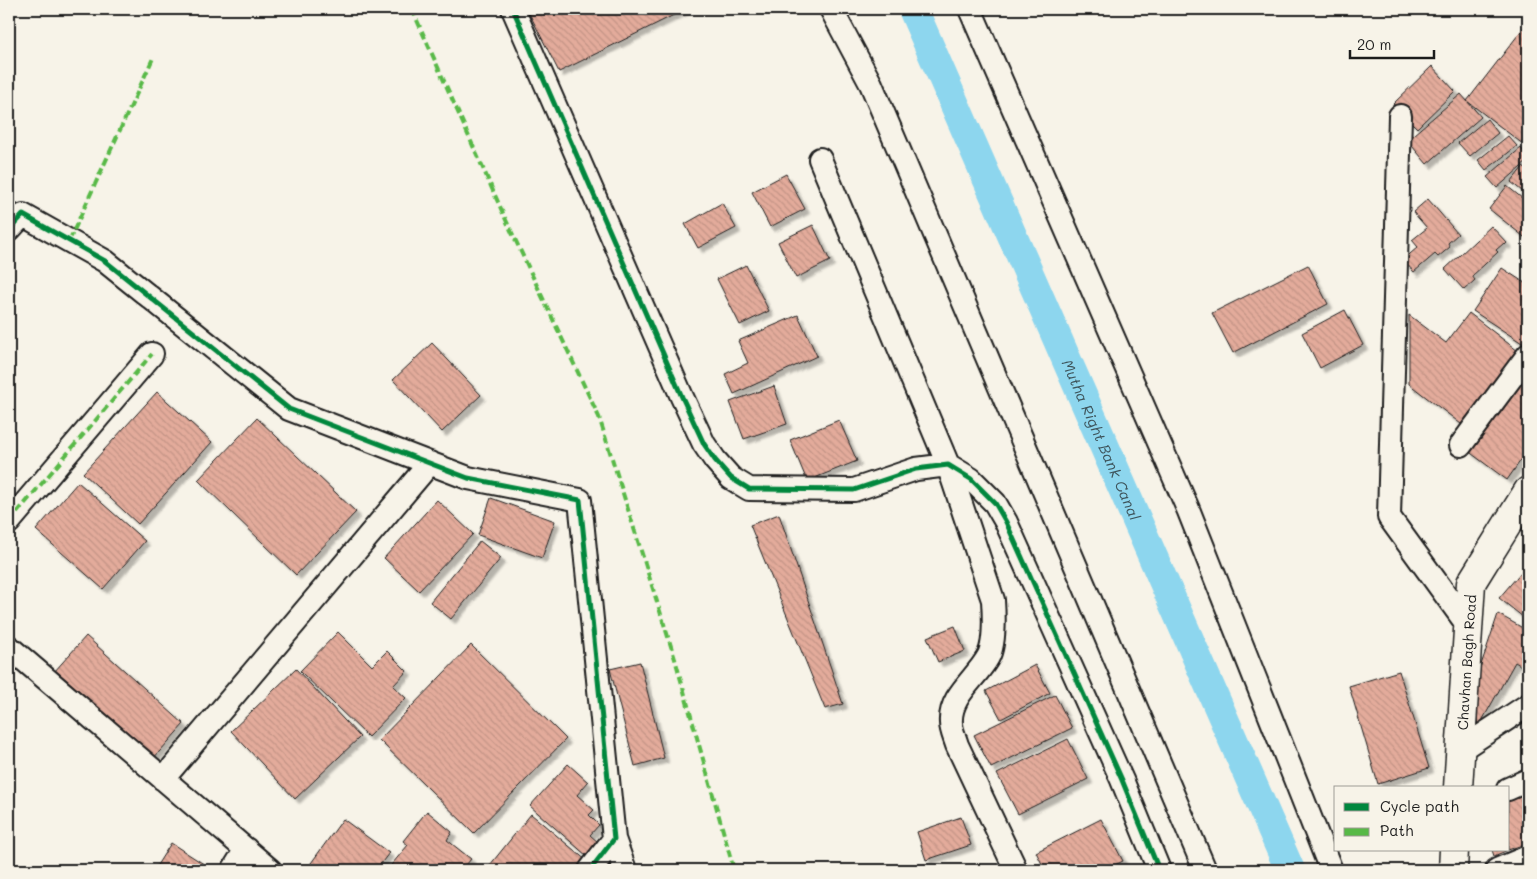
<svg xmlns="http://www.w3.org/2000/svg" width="1537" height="879" font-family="Mali,sans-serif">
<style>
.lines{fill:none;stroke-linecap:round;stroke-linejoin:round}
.canal{stroke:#8dd6ee;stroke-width:30}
.building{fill:url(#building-back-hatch);stroke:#1c1c1c;filter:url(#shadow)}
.street-casing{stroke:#1c1c1c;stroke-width:26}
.secondary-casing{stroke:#1c1c1c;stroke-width:31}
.street{stroke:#f7f3e8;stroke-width:22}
.secondary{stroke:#f7f3e8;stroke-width:28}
.quiet{stroke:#58b947;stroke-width:4;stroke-dasharray:8 4;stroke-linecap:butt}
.cycleway-casing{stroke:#f7f3e8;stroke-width:8}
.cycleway{stroke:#00873e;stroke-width:5}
.labels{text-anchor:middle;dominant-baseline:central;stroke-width:4;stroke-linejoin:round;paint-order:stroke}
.street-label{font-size:14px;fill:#1c1c1c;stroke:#f7f3e8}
.water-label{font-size:15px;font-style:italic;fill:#3e545b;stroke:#f7f3e8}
</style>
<defs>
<pattern id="building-back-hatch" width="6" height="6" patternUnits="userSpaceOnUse" patternTransform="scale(1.25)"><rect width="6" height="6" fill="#e3ab9b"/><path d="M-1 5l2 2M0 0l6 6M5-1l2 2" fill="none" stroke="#c29385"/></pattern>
<filter id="shadow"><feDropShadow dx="4.5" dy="4.5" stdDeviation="1" flood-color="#0004"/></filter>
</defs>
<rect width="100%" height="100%" fill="#f7f3e8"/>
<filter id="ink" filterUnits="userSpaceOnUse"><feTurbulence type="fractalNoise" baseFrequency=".02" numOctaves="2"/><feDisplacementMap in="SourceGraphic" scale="10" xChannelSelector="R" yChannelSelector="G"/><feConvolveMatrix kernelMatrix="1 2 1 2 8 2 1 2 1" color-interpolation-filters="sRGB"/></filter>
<g filter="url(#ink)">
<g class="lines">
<path class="canal" id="s1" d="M913,9L1290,870"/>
</g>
<path class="building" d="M527,9H686L559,72Z
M1525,26L1528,28V148L1467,101Z
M1432,66L1455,91L1417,128L1393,104Z
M1461,94L1481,117L1427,164L1407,140Z
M1487,119L1498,133L1470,156L1458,143Z
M1508,136L1517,146L1486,170L1478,160Z
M1521,148L1528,158V161L1497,188L1487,177Z
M1523,167L1528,171V196L1511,182Z
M786,174L805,209L770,227L752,192Z
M1507,186L1528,203V240L1489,209Z
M1428,199L1458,234L1448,243L1450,247L1438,257L1435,254L1414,272L1403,260L1418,247L1412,240L1427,228L1413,212Z
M722,203L736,228L698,248L685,224Z
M813,225L830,261L796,278L778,242Z
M1491,226L1507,243L1505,245L1504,243L1496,250L1498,252L1472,276L1475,280L1464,290L1445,269Z
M746,265L769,311L740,325L717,279Z
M1308,265L1328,304L1233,353L1212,313Z
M1502,268L1528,285V334L1522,343L1473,311Z
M1345,310L1363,345L1320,368L1302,333Z
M1469,313L1518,351L1461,424L1409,384V315L1446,343Z
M798,315L817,356L734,394L725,374L748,363L738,341Z
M432,343L481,395L442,432L393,380Z
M1528,366V450L1507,480L1468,451Z
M774,386L787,424L744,439L730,402Z
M157,392L212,442L138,524L83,473Z
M257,418L356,512L296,575L198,480Z
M839,420L857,461L807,481L790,440Z
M78,482L145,541L103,589L36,530Z
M491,498L555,521L542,558L478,535Z
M437,500L473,534L419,591L384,558Z
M779,514L843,704L825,709L750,525Z
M480,541L501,558L451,619L430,602Z
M1528,564V621L1499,598Z
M1498,614L1528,631V670L1515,662L1478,728L1474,686Z
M955,626L965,651L938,662L927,637Z
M338,632L372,666L387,651L407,671L393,686L406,698L368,737L300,671Z
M86,636L184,724L152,760L54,672Z
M471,645L566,739L474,833L379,740Z
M640,662L664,758L635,766L610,669Z
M1035,665L1050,693L1001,719L986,691Z
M296,669L360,737L295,799L231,731Z
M1399,671L1429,768L1378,784L1349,686Z
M1055,695L1072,728L991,768L974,735Z
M1068,739L1088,779L1018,814L997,774Z
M568,764L588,782L577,795L594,810L589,815L599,825L590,835L599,843L587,856L530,806Z
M1528,791V843L1508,850V799Z
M427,811L452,832L447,840L471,859L462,870H387L408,845L403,841Z
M531,814L587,861L579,870H496L490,865Z
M961,817L971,845L926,860L917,832Z
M343,819L389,853L376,870H306Z
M1101,819L1123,861L1105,870H1045L1036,852Z
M171,843L213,870H154Z
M1492,850H1508L1494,856Z"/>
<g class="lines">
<g class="street-casing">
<path id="street" d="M513,9L682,397L704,444L715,460L731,478L749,489L854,490L916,469L948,465L971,479L995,503L1006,522L1122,780L1159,870
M831,9L871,84L1205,870
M970,9L1188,509L1331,870
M1400,116L1389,517L1469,627
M820,159L948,465L993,600C994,615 995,644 988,657C976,679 949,696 951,723C951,730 955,738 957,745L1016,870
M9,230L23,215L105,261L289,409L468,478L580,500L614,839L590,870
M1461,445L1528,355
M9,522L152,354
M9,647L270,870
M1460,750L1528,705
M163,779L430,463
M1508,789L1528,780
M614,839L625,870
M233,870L246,849
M1497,870L1528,857"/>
</g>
<g class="secondary-casing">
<g id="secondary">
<path id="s2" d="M1458,788L1471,583L1528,491"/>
<path d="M1453,870L1454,850"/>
</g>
</g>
<use href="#street" class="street"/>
<use href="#secondary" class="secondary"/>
<path class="quiet" d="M412,9L506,220L599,417L675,659L734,870
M69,241L154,56
M9,522L152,354"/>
<g class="cycleway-casing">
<path id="cycleway" d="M513,9L682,397L704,444L715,460L731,478L749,489L854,490L916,469L948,465L971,479L995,503L1006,522L1122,780L1159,870
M9,230L23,215L105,261L289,409L468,478L580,500L614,839L590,870"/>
</g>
<use href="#cycleway" class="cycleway"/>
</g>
</g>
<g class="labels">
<g class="street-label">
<text stroke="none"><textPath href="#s2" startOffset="126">Chavhan Bagh Road</textPath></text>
</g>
<g class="water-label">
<text stroke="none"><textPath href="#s1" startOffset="470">Mutha Right Bank Canal</textPath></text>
</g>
</g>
<rect width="1537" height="879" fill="none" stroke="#f7f3e8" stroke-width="30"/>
<rect x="15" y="15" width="1507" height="849" fill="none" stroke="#1c1c1c" stroke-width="2" filter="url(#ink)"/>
<rect x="1334" y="786" width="175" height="65" fill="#f7f3e8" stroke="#9f9d96"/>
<rect x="1344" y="803" width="25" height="8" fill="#00873e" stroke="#9f9d96"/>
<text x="1380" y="812" font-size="15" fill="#1c1c1c">Cycle path</text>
<rect x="1344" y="828" width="25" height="8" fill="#58b947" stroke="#9f9d96"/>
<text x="1380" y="836" font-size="15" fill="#1c1c1c">Path</text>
<path d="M1350 50v8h84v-8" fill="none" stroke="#1c1c1c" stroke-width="2.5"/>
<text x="1357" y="50" font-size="15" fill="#1c1c1c" stroke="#f7f3e8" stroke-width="4" paint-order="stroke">20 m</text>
</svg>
